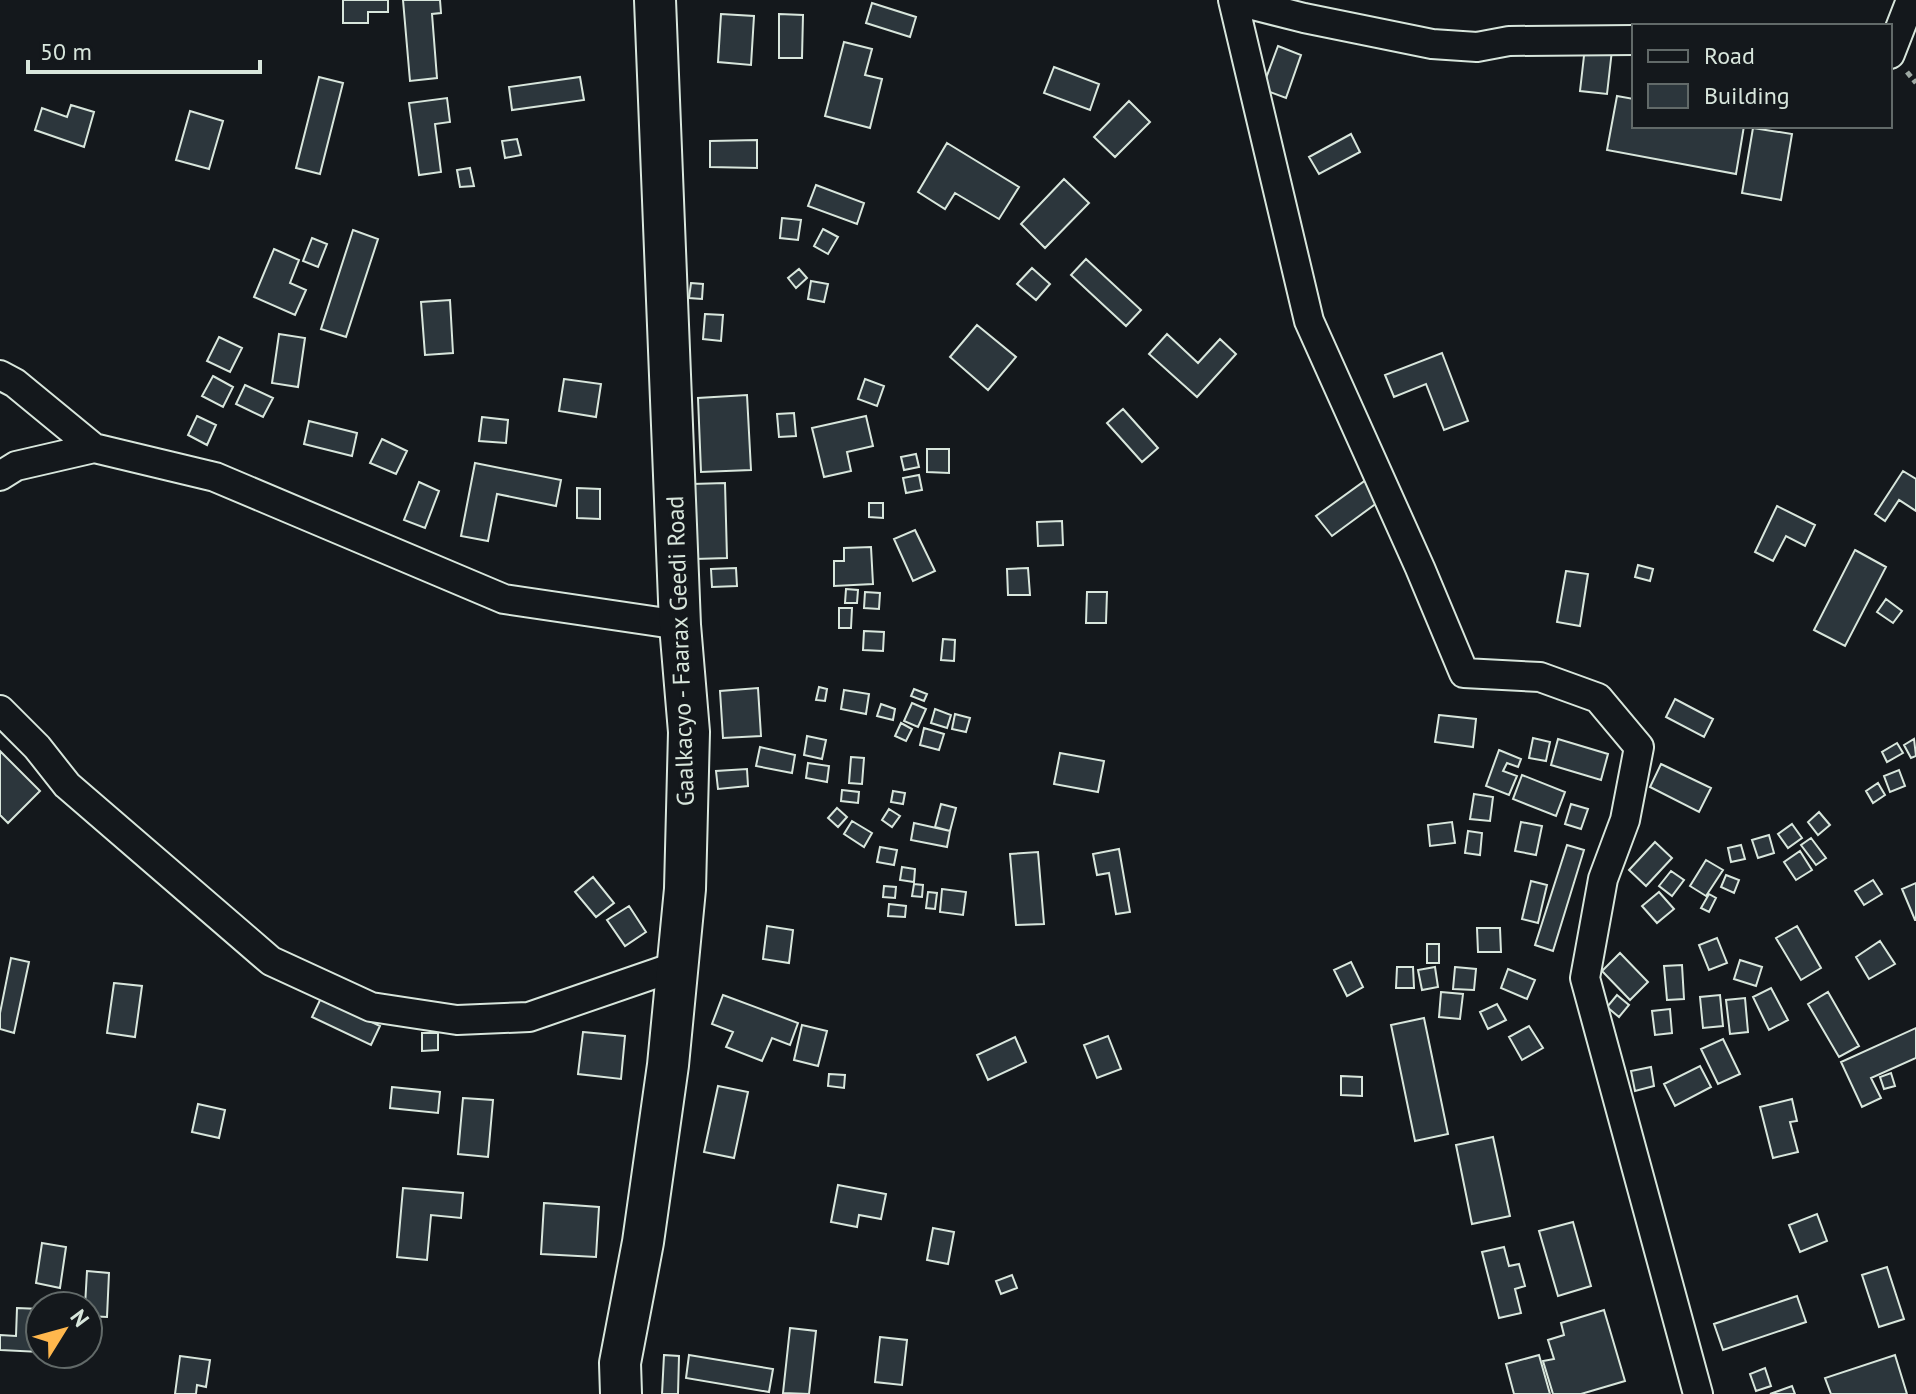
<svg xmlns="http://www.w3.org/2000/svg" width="1916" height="1394" font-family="'PT Sans',sans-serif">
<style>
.building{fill:#2c363c;stroke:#d8e6dc;stroke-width:2}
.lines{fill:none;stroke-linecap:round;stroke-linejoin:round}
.street-casing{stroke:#d8e6dc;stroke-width:32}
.secondary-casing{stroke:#d8e6dc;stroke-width:44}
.path{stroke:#9da8a2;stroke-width:5;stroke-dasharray:6 4;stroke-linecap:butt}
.street{stroke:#14181c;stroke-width:28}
.secondary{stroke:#14181c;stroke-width:40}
.labels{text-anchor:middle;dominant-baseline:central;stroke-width:6;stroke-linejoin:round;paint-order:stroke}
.street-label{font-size:24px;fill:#d8e6dc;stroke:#14181c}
</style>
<rect width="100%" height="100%" fill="#14181c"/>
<path class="building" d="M343,0H388V12H368V23H343Z
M403,0H440L441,13L432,14L437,78L410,81Z
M872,3L916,17L910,37L866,23Z
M721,14L754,16L751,65L718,62Z
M779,14L803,15L802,58H779Z
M844,42L872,49L865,75L882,79L870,128L825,116Z
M1278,46L1301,55L1286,98L1262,89Z
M1585,47L1612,50L1607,94L1580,91Z
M1054,67L1099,84L1090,110L1044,93Z
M319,77L343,83L320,174L296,168Z
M580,77L584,100L512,110L509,87Z
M1617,96L1634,99V126H1744L1736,174L1607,150Z
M447,98L450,122L435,124L441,172L419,175L409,103Z
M1129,101L1150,122L1115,157L1094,137Z
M71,105L94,112L84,147L35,130L42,108L67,117Z
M190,111L223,121L209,169L176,160Z
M1753,128L1792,134L1781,200L1742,193Z
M1351,134L1360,152L1319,174L1309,157Z
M517,139L521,155L505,158L502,141Z
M757,140V168L710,167V141Z
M947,143L1019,187L999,219L955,193L945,209L918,192Z
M470,168L474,186L460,187L457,170Z
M1064,179L1089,203L1045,248L1021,224Z
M816,185L864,203L857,224L808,206Z
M782,218L801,220L798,240L780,238Z
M823,229L838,237L828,254L814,246Z
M353,230L378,239L346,337L321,329Z
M312,238L327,244L318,267L303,261Z
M274,249L299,260L290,283L306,290L295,315L254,297Z
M1086,259L1141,310L1126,326L1071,275Z
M1032,268L1050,284L1036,300L1017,284Z
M799,269L807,278L796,288L788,278Z
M811,281L828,284L824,302L808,299Z
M691,283L703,284L702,299L689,298Z
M450,300L453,353L425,355L421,302Z
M705,314L723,315L721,341L703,339Z
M977,325L1016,357L988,390L950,357Z
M279,334L305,338L298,387L272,383Z
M1167,334L1198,363L1220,339L1236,354L1197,397L1149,354Z
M219,337L242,348L230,372L207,361Z
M1442,353L1468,421L1444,430L1426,384L1394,397L1385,375Z
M213,376L233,387L223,407L202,396Z
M564,379L601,384L596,417L559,411Z
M865,379L884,386L877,406L858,399Z
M245,385L273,398L263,417L236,404Z
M747,395L751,470L701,472L698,398Z
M1123,409L1158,448L1142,462L1107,423Z
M794,413L796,436L779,437L777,414Z
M197,416L216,425L207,445L188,435Z
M866,416L873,446L847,452L851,471L824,477L812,428Z
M482,417L508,420L506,443L479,441Z
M309,421L357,433L352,456L304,444Z
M382,439L407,451L396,474L370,463Z
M927,449H949V473L927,472Z
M916,454L919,467L904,470L901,457Z
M475,463L561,480L556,506L497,494L488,541L461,536Z
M1903,471L1916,479V511L1899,500L1885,521L1875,514Z
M919,475L922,490L906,493L903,478Z
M1370,477L1385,497L1332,536L1316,516Z
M419,482L439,491L425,528L404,520Z
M725,483L727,558L695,559L692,484Z
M577,488L600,489V519L577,518Z
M869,503H883V518L869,517Z
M1777,506L1815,525L1805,546L1786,536L1773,561L1755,552Z
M1062,521L1063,545L1038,546L1037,522Z
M915,530L935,571L913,581L894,539Z
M871,547L873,584L834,586V561H844V548Z
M1855,550L1886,567L1845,646L1814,630Z
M1638,565L1653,569L1650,581L1635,577Z
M736,568L737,586L712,587L711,569Z
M1028,568L1030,595H1008L1007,569Z
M1566,571L1588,574L1580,626L1557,622Z
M846,589L858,590L857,603H845Z
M865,592L880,593L879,609L864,608Z
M1087,592H1107L1106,623H1086Z
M1886,599L1902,611L1893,623L1877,612Z
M839,608H852L851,628H839Z
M864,631L884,632L883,651L863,650Z
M943,639L955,640L954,661L941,660Z
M819,687L827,689L825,701L816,700Z
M758,688L761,736L723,738L720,691Z
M914,689L927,694L924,701L911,696Z
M844,690L869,694L866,714L841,709Z
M1675,699L1713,719L1704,737L1666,717Z
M912,703L926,709L918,727L904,721Z
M881,704L895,709L893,720L877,716Z
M935,709L951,715L947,728L931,723Z
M955,714L970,718L966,732L952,729Z
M1439,715L1476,719L1473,747L1435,742Z
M901,723L912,729L906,741L895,736Z
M924,728L944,734L939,750L920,745Z
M807,736L826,740L822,759L804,755Z
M1533,738L1550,742L1546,761L1529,758Z
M1558,739L1608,754L1601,780L1551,765Z
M1914,739L1916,756L1911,758L1904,745Z
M1897,743L1903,753L1887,762L1882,752Z
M760,747L795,755L792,773L756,766Z
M1499,750L1521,759L1518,767L1507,763L1503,771L1517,776L1509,795L1486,786Z
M0,751L40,791L8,823L0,815Z
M1060,753L1104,761L1098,792L1054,784Z
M851,757L864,758L862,784L849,783Z
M808,763L829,766L827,782L806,778Z
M1661,764L1711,788L1699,812L1650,787Z
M747,769L748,786L718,789L716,771Z
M1899,770L1905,786L1890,792L1884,776Z
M1522,775L1565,792L1556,816L1513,799Z
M1878,783L1885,795L1873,803L1866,791Z
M842,790L859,792L858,803L841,801Z
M893,791L905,793L903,804L891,802Z
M1474,794L1493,797L1490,821L1470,819Z
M941,804L956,808L950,831L935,827Z
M1571,804L1588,809L1581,829L1565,824Z
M837,808L847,817L838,827L828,818Z
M889,809L900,816L892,827L882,820Z
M1819,812L1830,825L1818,835L1808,822Z
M852,821L872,833L864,847L844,834Z
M1452,822L1455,843L1430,846L1428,825Z
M1521,822L1542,826L1536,855L1515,851Z
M914,823L950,831L947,847L911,840Z
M1792,824L1802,838L1788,848L1778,834Z
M1468,831L1482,833L1480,855L1465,853Z
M1769,835L1774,853L1758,858L1752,840Z
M1811,838L1826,858L1816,865L1801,845Z
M1655,842L1672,858L1646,886L1629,870Z
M1567,845L1584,850L1553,951L1535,945Z
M1741,845L1745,859L1731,862L1728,848Z
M880,847L897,850L894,865L877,862Z
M1119,849L1130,912L1116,914L1109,873L1097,875L1093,854Z
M1800,851L1812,870L1796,880L1784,862Z
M1038,852L1044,924L1016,925L1010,854Z
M1706,860L1723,870L1706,896L1690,886Z
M902,867L915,869L914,882L900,880Z
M1671,871L1684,880L1672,896L1659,886Z
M1726,875L1739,880L1734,893L1721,887Z
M593,877L614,903L596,917L575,892Z
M1873,880L1882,894L1864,905L1855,891Z
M1531,881L1547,885L1538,923L1522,919Z
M1916,883V920H1915L1902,889Z
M914,884L923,885L922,897L912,896Z
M884,886L896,887L895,898L883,897Z
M942,889L966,892L963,915L940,912Z
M928,892L937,893L935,909L926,908Z
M1659,892L1674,909L1657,923L1642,906Z
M1709,894L1716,898L1709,912L1701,908Z
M889,904L906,906L905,917L888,916Z
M629,906L646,932L625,946L607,920Z
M767,926L793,930L789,963L763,959Z
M1797,926L1821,968L1801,980L1776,938Z
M1477,928H1500L1501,952H1478Z
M1717,938L1727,963L1709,970L1699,945Z
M1880,941L1895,964L1869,979L1856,957Z
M1427,944H1439V963H1427Z
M1620,953L1648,982L1630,1000L1602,971Z
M11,958L29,962L14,1033L0,1029V1013Z
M1740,960L1762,967L1756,986L1734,979Z
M1351,962L1363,987L1347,996L1334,970Z
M1682,965L1684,999L1667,1000L1664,966Z
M1397,967H1413L1414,988H1396Z
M1435,967L1438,987L1422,990L1418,970Z
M1455,967L1476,969L1474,990L1453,989Z
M1508,969L1535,980L1527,999L1501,988Z
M114,983L142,986L135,1037L107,1033Z
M1771,988L1788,1020L1769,1030L1753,997Z
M1441,992L1463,994L1460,1019L1439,1017Z
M1828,992L1859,1046L1839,1057L1808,1004Z
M723,995L798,1023L790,1045L772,1038L762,1061L726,1047L733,1032L712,1024Z
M1617,995L1629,1005L1619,1017L1607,1007Z
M1720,995L1723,1026L1703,1028L1700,997Z
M321,998L380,1026L371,1045L312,1017Z
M1745,998L1748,1032L1730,1034L1726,1000Z
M1497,1004L1506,1020L1488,1029L1480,1012Z
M1670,1009L1672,1033L1655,1035L1652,1011Z
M1424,1018L1448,1134L1415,1141L1391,1025Z
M802,1025L827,1031L818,1066L794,1060Z
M1529,1026L1543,1048L1522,1060L1509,1037Z
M1916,1028V1058L1871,1078L1881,1098L1862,1107L1841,1062Z
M583,1032L625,1036L621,1079L578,1074Z
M422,1033H438V1050L422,1051Z
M1108,1036L1121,1069L1097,1078L1084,1045Z
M1015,1037L1026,1062L988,1080L977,1055Z
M1723,1039L1740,1074L1718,1084L1701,1049Z
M1700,1066L1711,1087L1675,1106L1664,1084Z
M1651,1067L1654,1086L1635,1091L1631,1071Z
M1891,1073L1895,1086L1884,1089L1880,1077Z
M829,1074L845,1075L844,1088L828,1086Z
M1341,1076L1362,1077V1096L1341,1095Z
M718,1086L748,1092L734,1158L704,1152Z
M392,1087L440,1092L438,1113L390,1108Z
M463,1098L493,1100L488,1157L458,1154Z
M1792,1099L1797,1121L1790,1122L1798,1152L1773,1158L1760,1107Z
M198,1104L225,1110L219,1138L192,1132Z
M1493,1137L1510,1216L1472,1224L1456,1145Z
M838,1185L886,1194L881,1219L859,1215L857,1227L831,1222Z
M403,1188L463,1193L461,1218L431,1215L427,1260L397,1257Z
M544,1203L599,1207L596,1257L541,1254Z
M1817,1214L1827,1241L1800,1252L1789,1225Z
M1573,1222L1591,1286L1558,1296L1539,1231Z
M933,1228L954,1232L948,1264L927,1260Z
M42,1243L66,1247L60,1288L36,1283Z
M1504,1247L1509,1266L1519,1264L1525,1286L1515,1289L1521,1313L1499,1318L1482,1252Z
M1887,1267L1904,1319L1879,1327L1862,1275Z
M87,1271L109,1273L107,1317L88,1316V1306H85Z
M1012,1275L1017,1288L1001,1294L996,1281Z
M1797,1296L1806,1322L1723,1350L1714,1324Z
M17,1308L40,1309V1352L0,1350V1335L16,1336Z
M1604,1310L1625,1381L1581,1394H1553L1543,1361L1554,1359L1548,1340L1564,1335L1561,1323Z
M790,1328L816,1331L809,1394L783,1393Z
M880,1337L907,1340L902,1385L875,1382Z
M664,1355L679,1356L678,1394H662Z
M689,1355L773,1369L769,1392L686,1378Z
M1539,1355L1550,1394H1514L1506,1364Z
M1895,1355L1907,1394H1831L1825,1378Z
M180,1356L210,1360L206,1387L197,1385L196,1394H175Z
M1765,1368L1771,1386L1756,1391L1750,1374Z
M1792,1386L1795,1394H1770Z"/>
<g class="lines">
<g class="street-casing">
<path id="street" d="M1233,0L1309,321L1420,568L1464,673L1540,677L1598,698L1639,747L1625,820L1603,879L1585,978L1698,1394
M1233,0L1304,18L1432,44L1477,47L1509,41L1634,40
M1890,54L1911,0
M0,375L15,383L94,448L215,477L504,599L680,625
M0,476L16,466L94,448
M0,710L37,747L67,785L271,961L371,1007L457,1020L529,1017L680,965"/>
</g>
<g class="secondary-casing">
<path id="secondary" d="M621,1394L620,1363L643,1242L668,1065L685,889L689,732L680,625L655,0"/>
</g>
<path class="path" d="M1907,72L1916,83"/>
<use href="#street" class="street"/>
<use href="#secondary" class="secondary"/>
</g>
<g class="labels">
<g class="street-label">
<text transform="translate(680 651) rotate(-92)">Gaalkacyo - Faarax Geedi Road</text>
</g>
</g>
<rect x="1632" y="24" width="260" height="104" fill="#14181c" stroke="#626a69" stroke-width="2"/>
<rect x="1648" y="50" width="40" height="12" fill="#14181c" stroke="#626a69" stroke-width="2"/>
<text x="1704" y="64" font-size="24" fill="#d8e6dc">Road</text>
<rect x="1648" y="84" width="40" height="24" fill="#2c363c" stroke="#626a69" stroke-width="2"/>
<text x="1704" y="104" font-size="24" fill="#d8e6dc">Building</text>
<g transform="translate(64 1330) rotate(53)"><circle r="38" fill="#14181c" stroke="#626a69" stroke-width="2"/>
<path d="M0-6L14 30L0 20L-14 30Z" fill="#ffb74d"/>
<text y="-12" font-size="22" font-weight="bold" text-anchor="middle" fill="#d8e6dc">N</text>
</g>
<path d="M28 60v12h232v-12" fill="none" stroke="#d8e6dc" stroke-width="4"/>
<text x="40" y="60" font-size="24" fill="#d8e6dc" stroke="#14181c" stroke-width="6" paint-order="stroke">50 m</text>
</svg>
